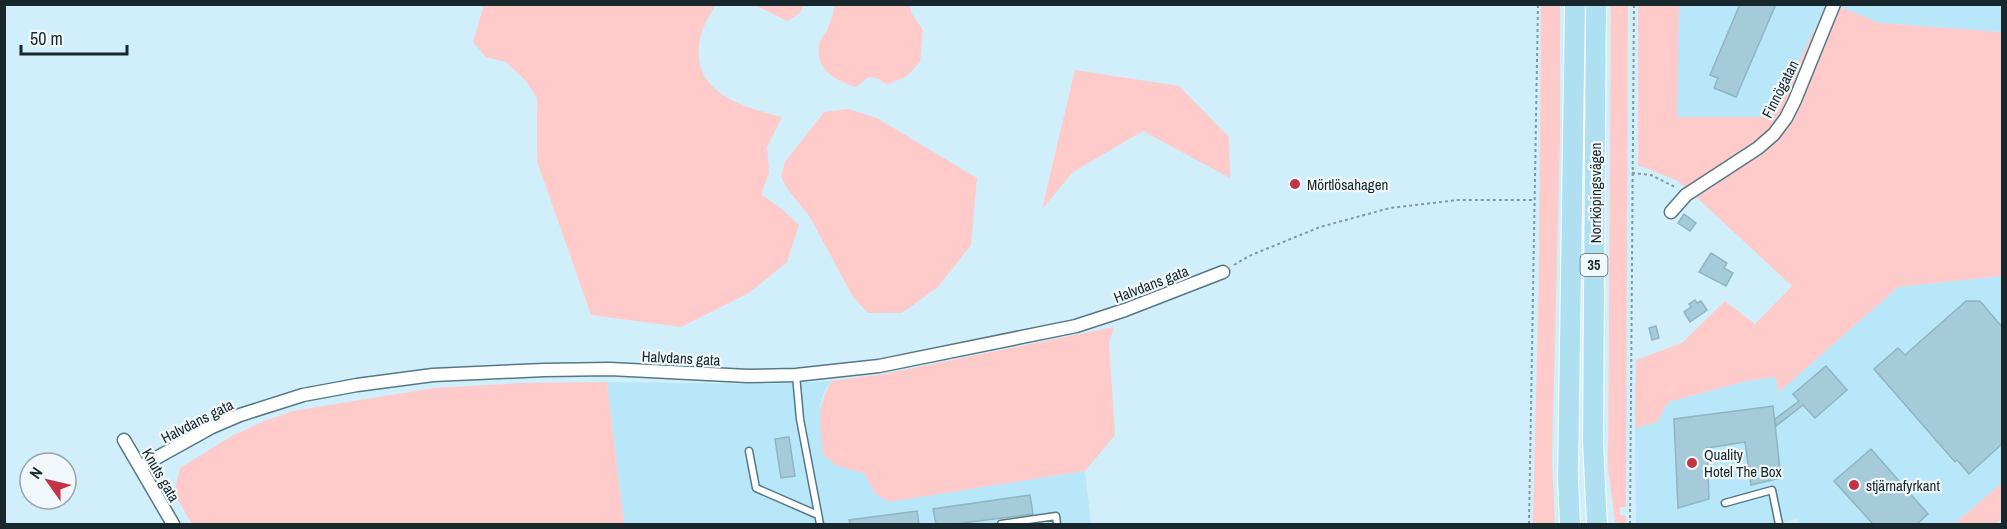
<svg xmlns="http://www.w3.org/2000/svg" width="2007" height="529" font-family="'Archivo Narrow',sans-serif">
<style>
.built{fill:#b8e7f9}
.green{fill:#fecbca}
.building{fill:#a5cad9;stroke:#8fb4c2;stroke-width:1.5}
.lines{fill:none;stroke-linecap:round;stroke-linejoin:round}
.service-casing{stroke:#557885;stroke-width:9}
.minor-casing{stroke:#557885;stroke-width:15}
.primary-casing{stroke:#fff;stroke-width:22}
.path{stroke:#8098a1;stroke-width:2;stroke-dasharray:3 3;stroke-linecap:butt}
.service{stroke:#fff;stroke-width:6}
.minor{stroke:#fff;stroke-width:12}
.primary{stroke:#aee0f2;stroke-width:20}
.poi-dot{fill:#c43444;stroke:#f1f8fb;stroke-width:2}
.labels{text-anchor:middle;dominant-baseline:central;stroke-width:4.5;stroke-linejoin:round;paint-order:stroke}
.shield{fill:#f1f8fb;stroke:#59666a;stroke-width:1.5}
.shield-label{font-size:14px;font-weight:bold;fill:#18272c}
.street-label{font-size:15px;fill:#18272c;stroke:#f1f8fb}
.poi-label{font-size:15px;fill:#18272c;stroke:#f1f8fb;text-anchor:start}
</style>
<rect width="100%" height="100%" fill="#d1effb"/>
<path class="built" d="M1841,4L2002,5V32L1880,23L1840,7Z
M1679,5H1826L1790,83L1774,111L1763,117H1676Z
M2002,276V483L1954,524H1799L1797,519L1773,524H1636L1635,428L1657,422L1668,402L1747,381L1775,377L1779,392L1898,287Z
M832,381L824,392L820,406L855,471L864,473L875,493L888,502L1085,471L1091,524H624L607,382L768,384Z"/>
<path class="green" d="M484,5H715C711,14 704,24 701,34C687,91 738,106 782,117L767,147L769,173L761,194L782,209L799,225L787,262L749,293L681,327L591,315L537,161V98L526,81L506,62L486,57L473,42Z
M755,5H804L800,13L787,21Z
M835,5H910L912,14L923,30L920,62L907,76L887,85L879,79L869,77L856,87C836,81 815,70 819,45C820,40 823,36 826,32C830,24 833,14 835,5Z
M1541,5H1560V137L1552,459L1555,524H1533L1539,270Z
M1611,5H1628L1626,507H1620V515L1626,516V524L1615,522L1608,468Z
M1638,5H1679L1677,117H1763L1773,111L1780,102L1826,5H1829L1795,92L1773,129L1761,141L1687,189L1678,181L1638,165Z
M1840,7L1880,23L2002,32V276L1898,287L1779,392L1775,377L1747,381L1668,402L1657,422L1635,428L1636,360L1682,343L1725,301L1755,324L1792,286L1696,197C1721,175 1756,163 1779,138C1788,127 1795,115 1801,102Z
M1075,70L1179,86L1229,137L1230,178L1143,131L1073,172L1042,209Z
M848,109L877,118L977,178L971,245L938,287L902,313H868L853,297L810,217L789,191L781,177L785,162L824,112Z
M1114,327L1109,342L1115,435L1085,471L888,502L875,493L864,473L837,466L823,455C821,425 815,407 832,381L884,374Z
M607,382L624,524H192L174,493L180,468L232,436L264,421L293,411L434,388L521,383Z
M2002,483V518L1996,524H1954Z"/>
<path class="building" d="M1740,4H1776L1736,97L1714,88L1718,78L1710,75Z
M1684,214L1696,223L1690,231L1678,223Z
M1711,253L1727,263L1724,268L1733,273L1726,286L1699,272Z
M1695,300L1697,303L1701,301L1707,310L1690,322L1684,312L1691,307L1689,304Z
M1966,301H1980L2002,327V444L1969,474L1957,460L1955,462L1874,369L1898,348L1905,355Z
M1656,326L1659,338L1652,340L1649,328Z
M1826,366L1847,390L1815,418L1803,405L1776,426L1775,419L1799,401L1793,394Z
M1773,406L1781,478L1751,485L1745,442L1707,448L1709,499L1678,508L1674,419Z
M787,437H789L795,476L781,478L775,439Z
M1871,449L1928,514L1917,524H1873L1834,481Z
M1030,495L1033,514L955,524H936L933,509Z
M917,511L919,524H850L849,520Z"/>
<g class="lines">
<g class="service-casing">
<path id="service" d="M796,375L800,419L820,524
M749,451L756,488L818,515
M1725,503L1772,490L1779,524
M1001,524L1056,516L1057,524"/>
</g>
<g class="minor-casing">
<path id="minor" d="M1671,212L1686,195L1758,148L1774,134L1786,118L1795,100L1834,4
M124,440L173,524
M140,467L212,427L240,415L303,395L357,385L433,375L544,370L610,369L748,376L796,375L879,366L1076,326L1125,310L1223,272"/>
</g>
<g class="primary-casing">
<path id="primary" d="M1596,4L1593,441L1597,524
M1570,524L1568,478L1575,4"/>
</g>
<path class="path" d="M1632,173L1651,175L1677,188
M1234,265L1249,256L1320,227L1390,208L1458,200H1535
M1529,524L1538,4
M1630,524L1634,4
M2001,524L2002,523"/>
<use href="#service" class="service"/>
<use href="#minor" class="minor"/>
<use href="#primary" class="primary"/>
</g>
<g class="poi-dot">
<circle cx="1295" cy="184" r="6"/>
<circle cx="1692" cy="463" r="6"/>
<circle cx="1854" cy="485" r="6"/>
</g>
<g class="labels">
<rect class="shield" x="1580.5" y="254" width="27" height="22" rx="4.5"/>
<g class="shield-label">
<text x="1594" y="265">35</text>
</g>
<g class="street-label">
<text transform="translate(1780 89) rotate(-63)">Finnögatan</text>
<text transform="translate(1595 193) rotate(-90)">Norrköpingsvägen</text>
<text transform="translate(1151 284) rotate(-21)">Halvdans gata</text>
<text transform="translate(681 358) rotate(3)">Halvdans gata</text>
<text transform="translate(197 421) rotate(-27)">Halvdans gata</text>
<text transform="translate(161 475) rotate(60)">Knuts gata</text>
</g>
<g class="poi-label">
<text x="1307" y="184">Mörtlösahagen</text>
<text x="1704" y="454">Quality<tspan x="1704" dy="17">Hotel The Box</tspan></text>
<text x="1866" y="485">stjärnafyrkant</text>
</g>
</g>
<rect width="2007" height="529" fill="none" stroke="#18272c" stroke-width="12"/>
<g transform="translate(48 481) rotate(304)"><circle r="28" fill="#f1f8fb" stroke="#9aa4a8" stroke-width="1.5"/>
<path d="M0-4.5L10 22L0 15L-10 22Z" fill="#c43444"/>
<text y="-9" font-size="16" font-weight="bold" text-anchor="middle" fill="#18272c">N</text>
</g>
<path d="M21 45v9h106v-9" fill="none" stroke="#18272c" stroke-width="3"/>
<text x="30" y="45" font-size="18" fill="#18272c" stroke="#f1f8fb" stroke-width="4.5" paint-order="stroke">50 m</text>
</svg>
